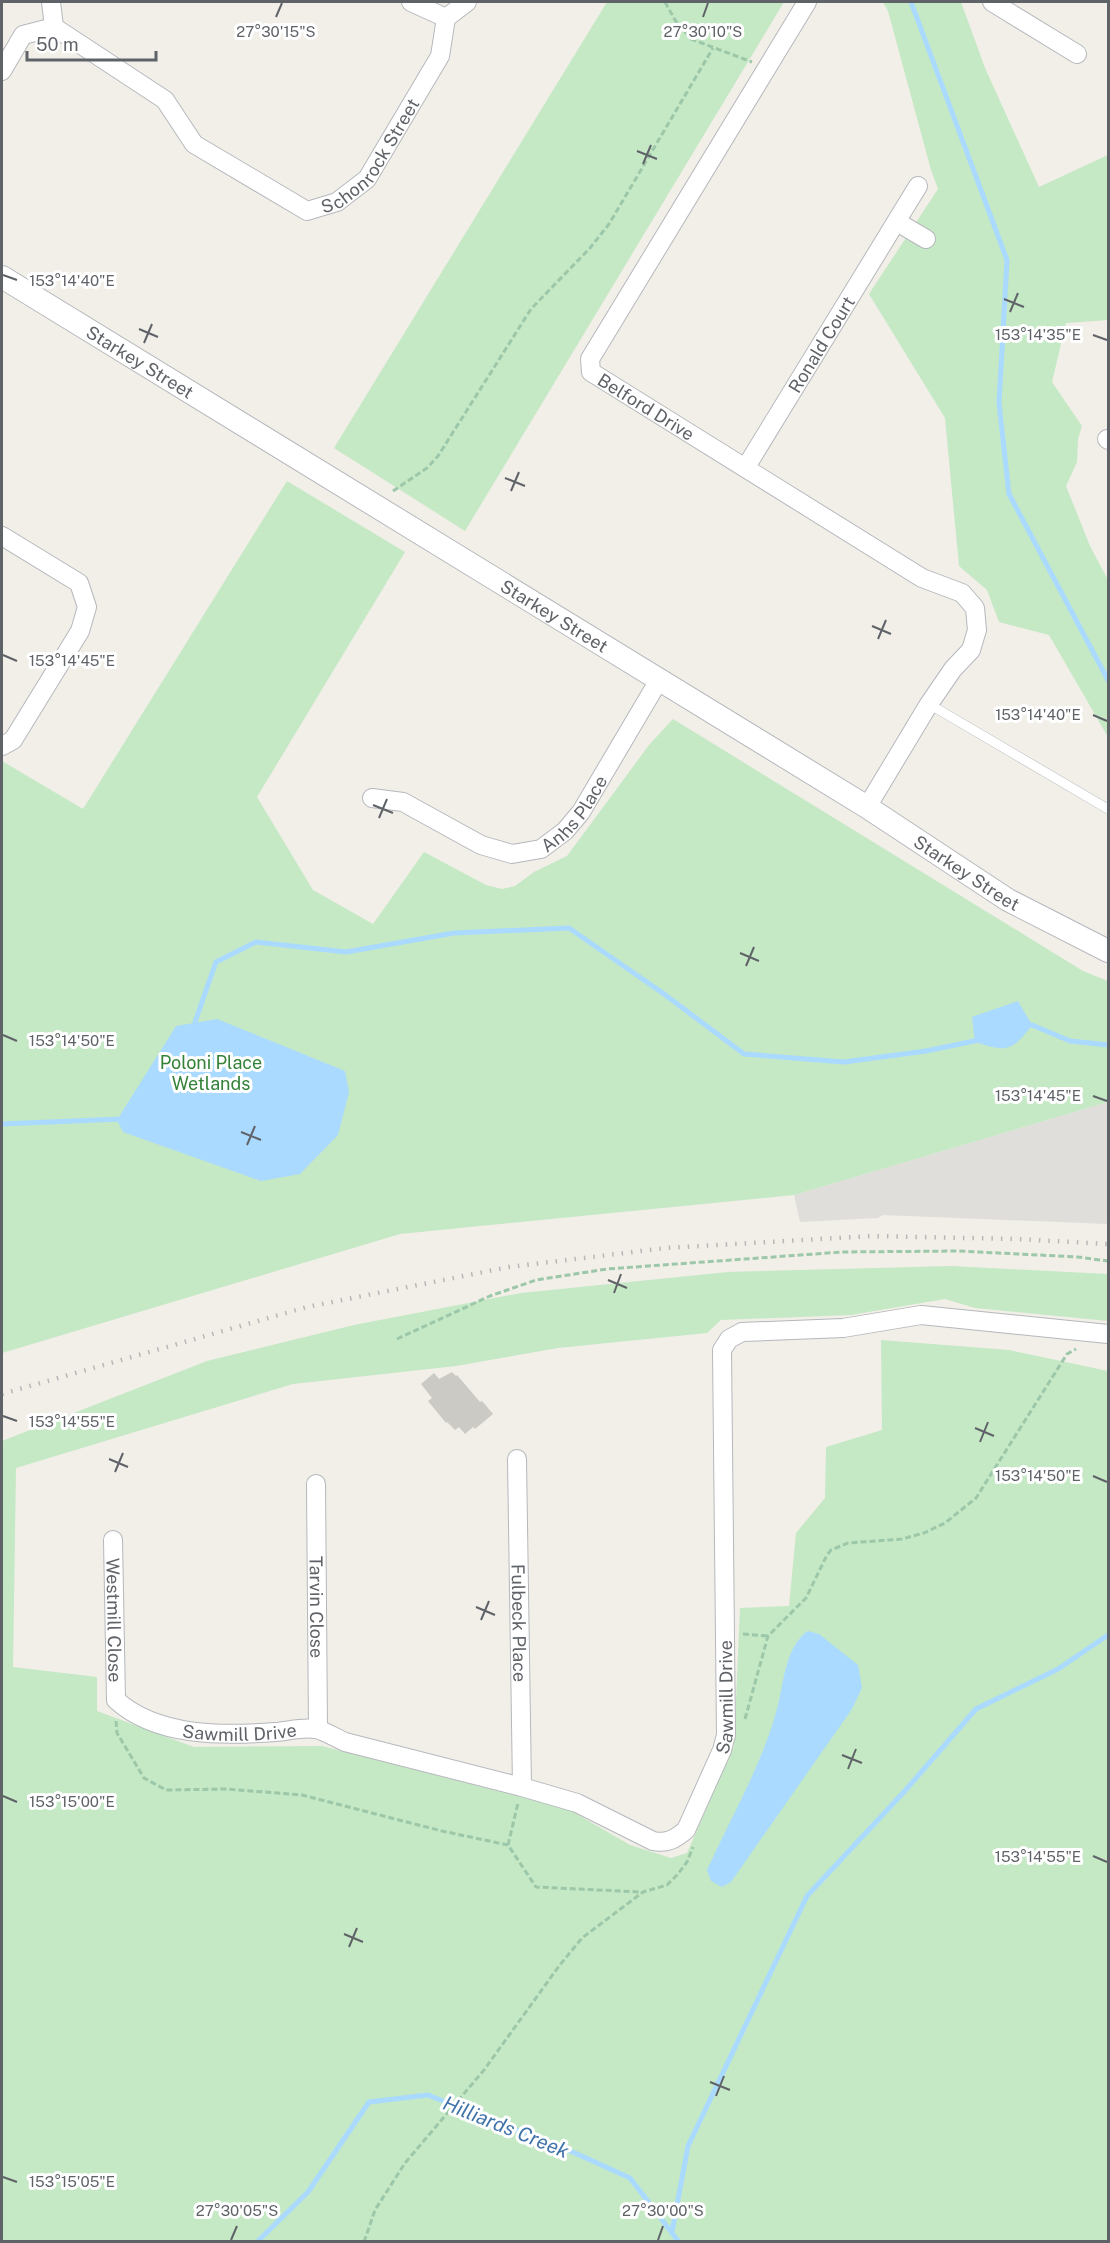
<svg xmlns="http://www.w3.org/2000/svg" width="1110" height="2243" font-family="'Public Sans',sans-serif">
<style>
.industrial{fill:#e0deda}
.green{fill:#c5e8c5}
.water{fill:#aadaff}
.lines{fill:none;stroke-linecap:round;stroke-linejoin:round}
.stream{stroke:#aadaff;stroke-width:5}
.building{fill:#cccac5}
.service-casing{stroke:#b5b8bc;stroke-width:10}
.minor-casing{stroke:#b5b8bc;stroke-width:20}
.tertiary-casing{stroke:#b5b8bc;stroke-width:24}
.path{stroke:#9cc7a9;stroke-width:3;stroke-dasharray:6 3;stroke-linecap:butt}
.service{stroke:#fff;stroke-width:9}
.minor{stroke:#fff;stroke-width:18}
.tertiary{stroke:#fff;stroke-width:22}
.rail{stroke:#b6b7b8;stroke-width:4.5;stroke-dasharray:1.5 8;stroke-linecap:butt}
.ticks{fill:none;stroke:#5f6368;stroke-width:2}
.labels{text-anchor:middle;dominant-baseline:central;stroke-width:6;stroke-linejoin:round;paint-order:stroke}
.street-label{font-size:18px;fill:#5f6368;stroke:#fff}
.park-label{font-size:18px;fill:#348238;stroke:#fff}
.water-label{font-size:20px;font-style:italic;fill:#4174aa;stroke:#fff}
.ticks-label{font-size:15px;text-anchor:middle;fill:#5f6368;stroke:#fff;stroke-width:6;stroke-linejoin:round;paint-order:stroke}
</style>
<rect width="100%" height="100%" fill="#f1efe8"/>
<path class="industrial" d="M1108,1102V1224L883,1215L878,1218L800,1222L794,1195Z"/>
<path class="green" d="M607,2H784L465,531L334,448Z
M883,2H961L985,68L1039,187L1108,155V320L1066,323L1052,382L1082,426L1078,439L1077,462L1066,486L1090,546L1108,580V737L1049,635L999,622L987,590L959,566L945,418L869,294L938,189L931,170L888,11Z
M287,481L405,552L257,797L313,890L373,924L424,852L486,885L502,889L515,886L534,872L567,856L649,745L673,719L1083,971L1108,981V1102L794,1195L400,1234L2,1353V761L83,809Z
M952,1266L1108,1274V1321L975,1308L945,1299L851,1315L721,1320L707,1333L558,1348L456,1366L293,1384L16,1468L13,1667L97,1677V1711L194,1747L322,1746L568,1809L630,1845L671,1858L687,1853L734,1746L740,1608L789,1606L796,1533L825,1498L826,1447L882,1430L881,1340L1009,1350L1108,1371V2241L2,2242V1441L207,1361L354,1325L521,1293L728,1272Z"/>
<path class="water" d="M1018,1001L1032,1025C1012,1052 1006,1052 975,1042L972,1017Z
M217,1019L345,1071L349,1092L338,1135L300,1174L261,1181L123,1132L117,1120L176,1026Z
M808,1631L819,1634L858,1665L862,1688L852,1709L731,1882L722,1887L711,1881L707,1870C732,1815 765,1760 779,1701C784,1678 787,1645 808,1631Z"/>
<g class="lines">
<path class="stream" d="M911,2L1007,260L999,403L1009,494L1108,680
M1027,1025H1032L1070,1041L1108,1045
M195,1027V1022L216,962L256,942L346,952L454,933L569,928L664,994L744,1054L844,1062L926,1051L979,1040
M2,1124L122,1119
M672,2232L688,2146L807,1896L903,1793L976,1709L1058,1669L1108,1635
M257,2242L308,2192L369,2102L428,2095L575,2153L630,2178L679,2242"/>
</g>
<path class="building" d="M452,1372L456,1376L457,1375L480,1402L482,1401L493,1414L475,1429L473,1427L465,1434L459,1427L455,1430L447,1422L446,1423L428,1401L432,1398L421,1384L434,1373L439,1379Z"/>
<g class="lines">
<g class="service-casing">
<path id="service" d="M929,704L1108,809"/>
</g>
<g class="minor-casing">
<g id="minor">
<path d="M411,2L446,18"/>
<path id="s1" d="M807,2L590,359L591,372L922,578L962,593L975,608L977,630L971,650L953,669L929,704L867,807"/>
<path d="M992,2L1077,54"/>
<path id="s2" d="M54,27L165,100L194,144L307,211L337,202L367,179L440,56L446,18L467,2"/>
<path d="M2,71L23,35L54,27L51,2"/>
<path d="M897,222L926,239"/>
<path d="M1107,439L1108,440"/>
<path id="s3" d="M746,467L918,186"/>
<path d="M2,536L79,583L87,607L80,631L13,740L2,746"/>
<path id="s4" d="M372,798L403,802L481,845L512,854L541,849L565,831L581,812L659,680"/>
<path id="s5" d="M517,1459L522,1787"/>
<path id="s6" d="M316,1484L318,1729"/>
<path id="s7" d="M113,1540L116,1700C157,1737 223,1736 275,1732C289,1731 301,1727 316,1729C325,1731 336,1738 345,1742L522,1787L577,1803L653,1841C667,1844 675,1839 686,1830L722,1750L726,1735L722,1350L729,1339L742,1332L843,1328L921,1315L1108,1334"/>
</g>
</g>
<g class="tertiary-casing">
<g id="tertiary">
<path id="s8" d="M2,277L867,807L1008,900L1108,951"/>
</g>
</g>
<path class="path" d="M665,2L675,20L691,39L752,62
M393,491L427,468L438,456L531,309L590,248L609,224L713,48
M397,1339L490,1296L536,1280L607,1269L842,1252L958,1251L1078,1257L1108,1261
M743,1634L768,1636
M745,1719L768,1636L806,1598L827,1555L831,1550L848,1543L902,1539L924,1533L945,1523L976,1498L1067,1354L1076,1349
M116,1721L117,1733L144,1778L166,1790L226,1789L302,1795L442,1831L508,1845L536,1887L641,1892
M508,1845L518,1803
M364,2242L375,2210L405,2163L484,2070L559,1966L582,1938L643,1892L667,1885L677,1875L687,1862L693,1847"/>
<use href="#service" class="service"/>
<use href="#minor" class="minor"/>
<use href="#tertiary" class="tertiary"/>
<path class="rail" d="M2,1394L307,1307L509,1267L666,1248L871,1236L1017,1239L1108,1244"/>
</g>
<path class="ticks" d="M276,17L282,3M703,17L708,3M637,151L657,159M643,164L651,145M3,275L17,280M1004,299L1024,307M1010,312L1018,293M139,329L158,337M1093,335L1107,340M144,343L152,324M505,478L525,486M511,491L519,472M872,626L891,634M878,639L886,620M3,655L17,661M1093,715L1107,721M373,805L393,813M379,818L387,799M740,953L759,961M746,966L754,947M3,1035L17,1041M1093,1096L1107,1101M241,1132L261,1140M247,1145L255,1126M608,1280L627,1288M614,1293L621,1274M3,1416L17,1421M975,1428L994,1436M980,1442L988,1422M109,1459L128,1467M115,1472L123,1453M1093,1476L1107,1482M476,1607L495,1615M481,1620L489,1601M842,1755L862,1763M848,1769L856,1749M3,1796L17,1802M1093,1856L1107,1862M344,1934L363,1942M349,1947L357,1928M710,2082L730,2090M716,2096L724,2076M3,2177L17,2182M231,2240L237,2226M658,2240L663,2226"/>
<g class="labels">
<g class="street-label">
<text stroke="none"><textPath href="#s2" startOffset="405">Schonrock Street</textPath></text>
<text stroke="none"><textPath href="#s3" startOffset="144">Ronald Court</textPath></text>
<text stroke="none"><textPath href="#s8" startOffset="162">Starkey Street</textPath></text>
<text stroke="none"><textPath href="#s1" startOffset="496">Belford Drive</textPath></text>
<text stroke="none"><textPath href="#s8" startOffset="648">Starkey Street</textPath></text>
<text stroke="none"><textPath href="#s4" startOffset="231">Anhs Place</textPath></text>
<text stroke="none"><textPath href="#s8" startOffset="1134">Starkey Street</textPath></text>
<text stroke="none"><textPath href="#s6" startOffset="123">Tarvin Close</textPath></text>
<text stroke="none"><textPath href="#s7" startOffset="80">Westmill Close</textPath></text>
<text stroke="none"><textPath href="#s5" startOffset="164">Fulbeck Place</textPath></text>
<text stroke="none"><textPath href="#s7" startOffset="902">Sawmill Drive</textPath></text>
<text stroke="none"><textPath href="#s7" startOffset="291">Sawmill Drive</textPath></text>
</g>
<g class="park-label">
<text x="211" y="1062">Poloni Place<tspan x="211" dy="21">Wetlands</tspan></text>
</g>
<g class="water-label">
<text transform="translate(506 2127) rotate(22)">Hilliards Creek</text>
</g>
</g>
<g class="ticks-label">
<text x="703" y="37">27°30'10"S</text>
<text x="276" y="37">27°30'15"S</text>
<text x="72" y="286">153°14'40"E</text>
<text x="1038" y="340">153°14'35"E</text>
<text x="72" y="666">153°14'45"E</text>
<text x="1038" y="720">153°14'40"E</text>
<text x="72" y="1046">153°14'50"E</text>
<text x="1038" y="1101">153°14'45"E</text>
<text x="72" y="1427">153°14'55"E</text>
<text x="1038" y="1481">153°14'50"E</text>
<text x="72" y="1807">153°15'00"E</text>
<text x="1038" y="1862">153°14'55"E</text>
<text x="72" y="2187">153°15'05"E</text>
<text x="237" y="2216">27°30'05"S</text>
<text x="663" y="2216">27°30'00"S</text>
</g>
<rect width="1110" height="2243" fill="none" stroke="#5f6368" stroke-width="6"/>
<path d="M27 51v9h129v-9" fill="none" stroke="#5f6368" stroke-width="3"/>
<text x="36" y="51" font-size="18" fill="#5f6368" stroke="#ffffff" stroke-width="4.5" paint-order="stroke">50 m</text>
</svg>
